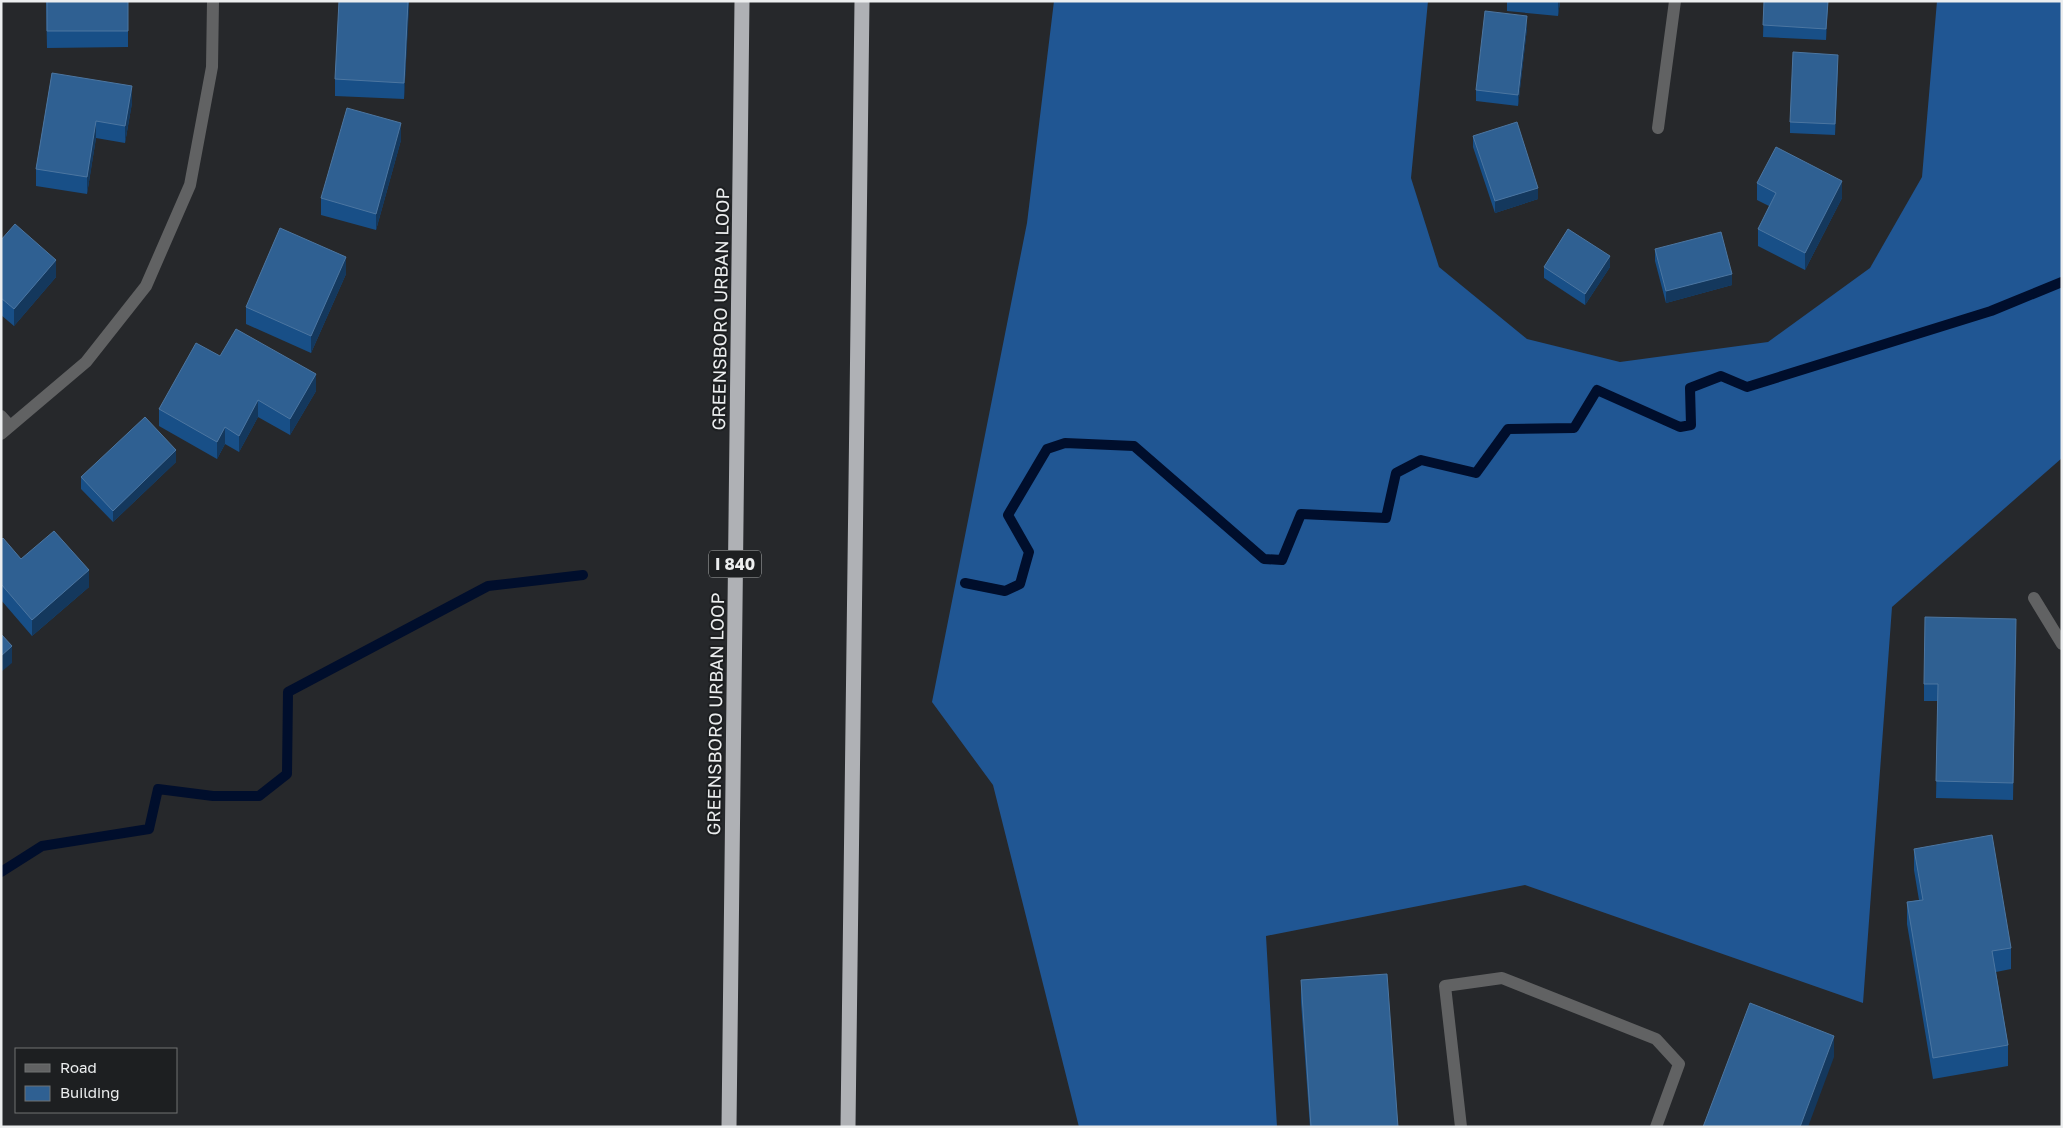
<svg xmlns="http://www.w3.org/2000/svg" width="2063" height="1128" font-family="'Golos Text',sans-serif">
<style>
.forest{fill:#205693}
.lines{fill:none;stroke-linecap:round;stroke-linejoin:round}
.stream{stroke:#000e2c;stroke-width:10}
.minor{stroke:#616263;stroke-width:12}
.highway{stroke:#afb1b5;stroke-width:15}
.wall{fill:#184f87}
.shaded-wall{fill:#14385d}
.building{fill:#2f6092;stroke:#4c76a1}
.labels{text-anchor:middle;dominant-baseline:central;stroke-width:4;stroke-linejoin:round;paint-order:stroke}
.shield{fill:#1d1f21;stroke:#aeb0b1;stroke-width:1}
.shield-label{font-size:16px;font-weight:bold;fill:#eceeef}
.street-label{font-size:18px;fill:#eceeef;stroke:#1d1f21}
</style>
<rect width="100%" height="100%" fill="#26282b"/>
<path class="forest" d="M1054,1H1428L1411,178L1439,267L1527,339L1620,362L1768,342L1870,268L1922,177L1937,1H2062V458L1892,607L1863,1003L1525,885L1266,936L1277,1127H1079L993,785L932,702L1027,223Z"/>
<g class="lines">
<path class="stream" d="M965,583L1005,591L1020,584L1029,552L1008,515L1047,449L1065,443L1134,446L1264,559L1282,560L1301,514L1386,518L1396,473L1421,460L1476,473L1508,429L1574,428L1597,390L1680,427L1691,425L1690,388L1721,376L1747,387L1991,311L2062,282
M1,872L42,846L149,829L158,789L213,796H259L287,774L288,692L488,586L583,575"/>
<path class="minor" d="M1658,128L1675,1
M1,416L10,426
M1,434L86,362L146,286L190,185L212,67L213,1
M2034,598L2062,644
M1461,1127L1445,986L1502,978L1656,1039L1679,1064L1656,1127"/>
<path class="highway" d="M729,1127L742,1
M848,1127L862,1"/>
</g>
<path class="wall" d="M46,1H128V47L47,48Z
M409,1L404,99L335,96V79Z
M1507,1H1560L1558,16L1507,11Z
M1764,1H1828L1826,40L1763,37Z
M1527,28L1518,106L1476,101V90Z
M1838,66L1835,135L1790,133V122Z
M52,73L132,103L125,143L96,138L87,194L36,186V169Z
M1473,136L1538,199L1495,213L1473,147Z
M401,140L376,230L321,215V198Z
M1757,183L1842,198L1805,270L1758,246V229L1769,206L1757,200Z
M1,240L56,277L14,326L1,315Z
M1655,249L1732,285L1666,303L1655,261Z
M1544,267H1610L1585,305L1544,278Z
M346,274L311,353L246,324V307Z
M220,356L316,391L290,435L258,417L239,452L225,444L217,459L159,426V409Z
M176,462L113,522L81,489V477Z
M1,540L21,559L89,587L32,636L1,600Z
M2016,635L2013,800L1936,798L1938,701H1924V684Z
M1914,849L2011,948V969L1996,972L2008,1045V1066L1933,1079L1907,924V902L1919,900L1914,870Z
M1301,980L1398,1127H1310L1301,1002Z"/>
<path class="shaded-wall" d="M408,1L409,10L404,99V83Z
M1558,1H1560L1558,16Z
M1828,1L1826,40V29Z
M1527,16V28L1518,106V95Z
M1838,55V66L1835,135V124Z
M132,86V103L125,143V126Z
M96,121V138L87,194V177Z
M401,123V140L376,230V214Z
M1842,181V198L1805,270V253Z
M1538,188V199L1495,213V201Z
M1610,256V267L1585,305V294Z
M346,257V274L311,353V336Z
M56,260V277L14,326V309Z
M1732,274V285L1666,303V291Z
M316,374V391L290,435V419Z
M258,400V417L239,452V436Z
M225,427V444L217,459V442Z
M176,450V462L113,522V511Z
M89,570V587L32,636V620Z
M12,646V663L1,672V656Z
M1834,1036V1057L1808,1127H1800Z"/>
<path class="building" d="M47,1H128V31H47Z
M339,1H408L404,83L335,79Z
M1764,1H1828L1826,29L1763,25Z
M1485,11L1527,16L1518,95L1476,90Z
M1793,52L1838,55L1835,124L1790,122Z
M52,73L132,86L125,126L96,121L87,177L36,169Z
M347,108L401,123L376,214L321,198Z
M1517,122L1538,188L1495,201L1473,136Z
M1776,147L1842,181L1805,253L1758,229L1776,193L1757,183Z
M15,224L56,260L14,309L1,298V240Z
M280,228L346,257L311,336L246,307Z
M1568,229L1610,256L1585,294L1544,267Z
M1721,232L1732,274L1666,291L1655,249Z
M236,329L316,374L290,419L258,400L239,436L225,427L217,442L159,409L196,343L220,356Z
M145,417L176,450L113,511L81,477Z
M54,531L89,570L32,620L1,584V540L3,538L21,559Z
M1925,617L2016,619L2013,783L1936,781L1938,684H1924Z
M1,634L12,646L1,656Z
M1992,835L2011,948L1992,951L2008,1045L1933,1058L1907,902L1923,900L1914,849Z
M1387,974L1398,1127H1311L1301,980Z
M1750,1003L1834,1036L1800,1127H1703Z"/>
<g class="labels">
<rect class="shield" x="709" y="550.5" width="52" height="27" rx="4"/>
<g class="shield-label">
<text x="735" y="564">I 840</text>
</g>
<g class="street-label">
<text transform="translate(720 309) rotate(-89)">GREENSBORO URBAN LOOP</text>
<text transform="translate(715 714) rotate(-89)">GREENSBORO URBAN LOOP</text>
</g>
</g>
<rect width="2063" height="1128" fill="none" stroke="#eceeef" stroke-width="5"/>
<rect x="15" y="1048" width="162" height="65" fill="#1d1f21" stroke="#707273"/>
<rect x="25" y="1064" width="25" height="8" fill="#616263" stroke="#707273"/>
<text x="60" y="1073" font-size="15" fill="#eceeef">Road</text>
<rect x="25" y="1086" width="25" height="15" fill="#2f6092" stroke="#707273"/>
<text x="60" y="1098" font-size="15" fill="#eceeef">Building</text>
</svg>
